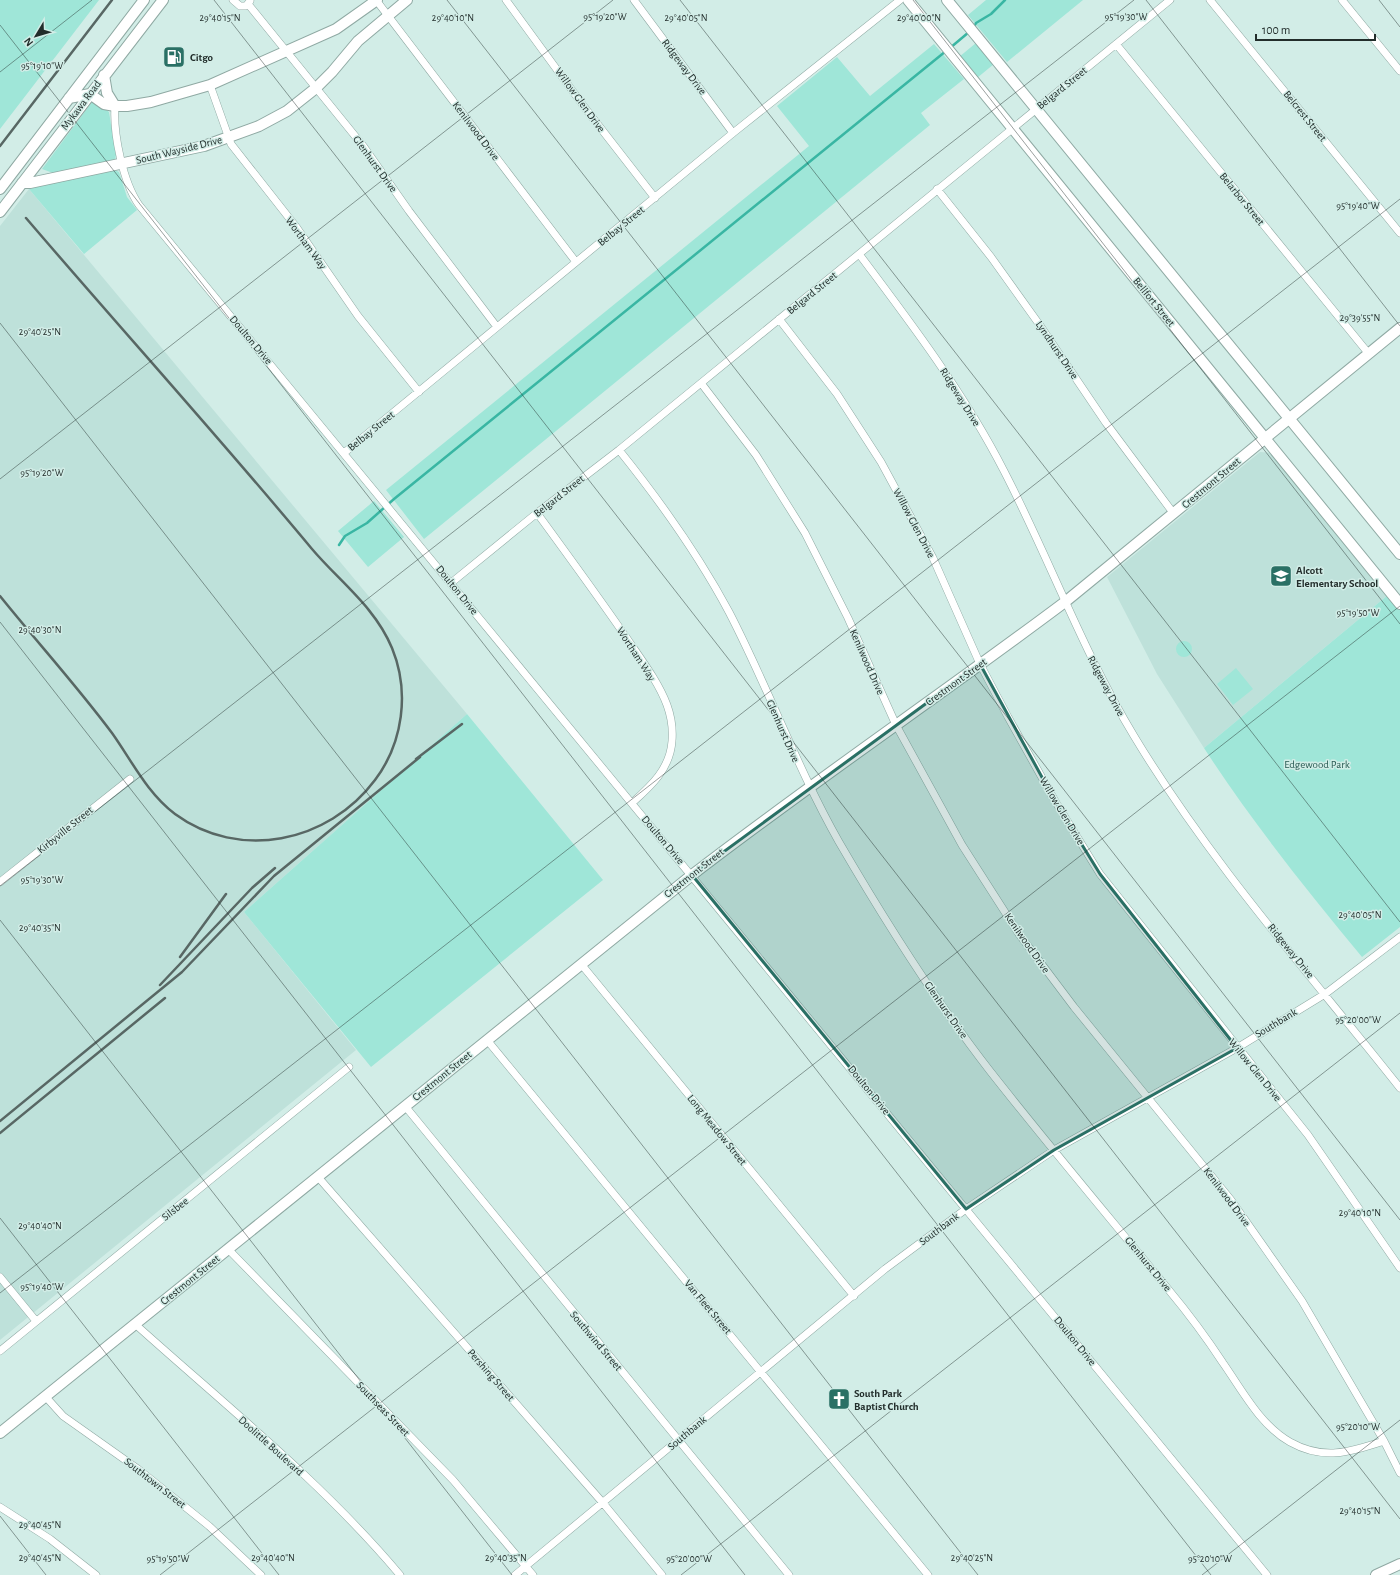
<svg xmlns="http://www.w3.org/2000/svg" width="1400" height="1575" font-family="'Alegreya Sans',sans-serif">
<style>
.built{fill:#bee1da}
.green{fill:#9fe6d8}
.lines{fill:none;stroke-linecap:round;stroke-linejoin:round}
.stream{stroke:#39b6a3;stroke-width:2.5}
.street-casing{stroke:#8fa9a3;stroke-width:8}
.secondary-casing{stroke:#8fa9a3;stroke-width:12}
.street{stroke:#fff;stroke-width:7}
.secondary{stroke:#fff;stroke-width:10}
.rail{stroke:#586764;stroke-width:2.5}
.marked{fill:#2a7065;fill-opacity:0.2;stroke:#2a7065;stroke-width:3;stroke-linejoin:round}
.ticks{fill:none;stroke:#222d2b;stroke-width:1;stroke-opacity:0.45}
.labels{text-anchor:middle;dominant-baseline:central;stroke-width:3;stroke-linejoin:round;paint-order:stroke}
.poi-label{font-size:11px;font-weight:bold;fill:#222d2b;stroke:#d2ede7;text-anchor:start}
.street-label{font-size:11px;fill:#222d2b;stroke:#d2ede7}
.park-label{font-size:11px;fill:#295b53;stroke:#d2ede7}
.ticks-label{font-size:10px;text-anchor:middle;fill:#222d2b;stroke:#d2ede7;stroke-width:3;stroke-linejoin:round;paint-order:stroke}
</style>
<rect width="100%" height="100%" fill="#d2ede7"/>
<path class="built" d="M29,189L467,714L244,912L356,1050L0,1340V226Z
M1260,452L1272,453L1388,595L1204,748L1157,674L1107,577Z"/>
<path class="green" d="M0,0H99L0,129Z
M986,0H1083L1007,62L968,15Z
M976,43L994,64L977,78L959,57Z
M934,44L964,79L921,113L930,125L424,539L386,490L809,146L777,106L837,57L870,96Z
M96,101L109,112L116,155L115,160L53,173L42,169L92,102Z
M115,170L119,172L127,197L137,210L84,254L29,189L30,186Z
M374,501L404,537L368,567L338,531Z
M1388,595L1400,610V927L1362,957C1306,889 1252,822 1204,748Z
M1176 649a8 8 0 1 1 16 0a8 8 0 1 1-16 0Z
M1236,668L1253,689L1233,705L1217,684Z
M467,714L603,880L371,1067L244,912Z"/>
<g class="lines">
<path class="stream" d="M973,29L976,23L991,14L1005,0
M950,48L969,32
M339,545L345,536L367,523L394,499L946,51"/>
<g class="street-casing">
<path id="street" d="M233,0L240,6H246L250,1
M376,0L576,262
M506,0L585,108L655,198
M634,0L733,133
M1210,0L1400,233
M1342,0L1400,71
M248,4L364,147L409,211L497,327
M1116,44L1369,354
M210,85L231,144L297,228L358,316L419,392
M115,106C113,134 123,182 139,205L1267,1575
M937,189L991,257L1039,324L1106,423L1174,514
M859,254C911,323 964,393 1004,471C1049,558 1083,652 1134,736C1210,862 1309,973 1400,1088
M779,319L837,394L881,462L933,558L980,664L1008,717L1055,801L1100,874L1308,1135L1400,1268
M701,383L756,455L805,533L848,618L896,725L962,845L1019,934L1074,1007L1231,1200L1302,1301L1384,1441L1400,1473
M619,450C660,501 698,554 729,612C768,687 797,768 839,842C885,921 934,999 990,1071C1048,1145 1109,1217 1168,1289C1188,1313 1206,1337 1223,1363C1242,1390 1260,1425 1290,1442C1324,1461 1350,1452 1384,1441
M344,453L733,133L900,0
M537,513C567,554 597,595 626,637C640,658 658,681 667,705C671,716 673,729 672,741C670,769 651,786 632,803
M451,583L537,513L619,450L1170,0
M0,882L130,779
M581,964L854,1296
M487,1040L928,1575
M405,1106L789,1575
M318,1177L603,1503L662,1575
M228,1249L453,1480L533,1575
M0,1277L36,1321
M135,1324C225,1405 322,1482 400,1575
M0,1351L349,1067
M45,1396L63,1416L138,1469L209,1526L261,1575
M0,1507L50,1539L96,1575
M515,1575L885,1269L966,1209L1054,1150L1237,1048L1325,994L1400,937"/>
</g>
<g class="secondary-casing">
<path id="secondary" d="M908,0L1400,604
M947,0L1400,554
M104,75L107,93L115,106
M69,98L90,94L104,104L115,106H127L151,102L210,85L336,29L377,0
M22,183H30L204,146L259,126L287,111L316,88L332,72L358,41L407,0
M0,189L144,0
M0,212L163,0
M0,1433L692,875C814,781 941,695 1065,602L1400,328
M1376,1575L1400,1564"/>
</g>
<use href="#street" class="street"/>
<use href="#secondary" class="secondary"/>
<path class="rail" d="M0,146L112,0
M0,596C37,642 77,686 112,733C132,761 147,793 175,814C239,861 328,843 375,780C403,743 410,692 392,648C375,607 340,582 312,549C219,437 121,329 26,218
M416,759L462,724
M180,957L226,894
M160,985L252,888L275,868
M0,1121L182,972L274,876L420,757
M0,1133L165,998"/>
</g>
<path class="marked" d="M980,664L1055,801L1100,874L1237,1048L1054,1150L966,1209L692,875Z"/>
<path class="ticks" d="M214,0L1400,1519M447,0L1400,1220M680,0L1400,922M913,0L1400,624M1146,0L1400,326M1379,0L1400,27M0,25L1211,1575M0,72L92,0M0,323L978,1575M0,479L613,0M0,622L745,1575M0,886L1134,0M0,920L512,1575M0,1218L279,1575M0,1293L1400,199M0,1516L46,1575M160,1575L1400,606M681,1575L1400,1013M1202,1575L1400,1420"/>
<defs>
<g id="fuel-square" transform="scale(1.15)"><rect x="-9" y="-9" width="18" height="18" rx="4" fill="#2a7065" stroke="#d2ede7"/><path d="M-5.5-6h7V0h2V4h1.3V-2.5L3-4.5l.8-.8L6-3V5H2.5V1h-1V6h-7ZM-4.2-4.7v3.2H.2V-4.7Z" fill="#fff"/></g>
<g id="school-square" transform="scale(1.15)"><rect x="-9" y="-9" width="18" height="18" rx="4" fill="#2a7065" stroke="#d2ede7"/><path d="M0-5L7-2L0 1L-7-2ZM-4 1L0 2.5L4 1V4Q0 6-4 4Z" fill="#fff"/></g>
<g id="church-square" transform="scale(1.15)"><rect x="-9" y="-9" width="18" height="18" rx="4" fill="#2a7065" stroke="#d2ede7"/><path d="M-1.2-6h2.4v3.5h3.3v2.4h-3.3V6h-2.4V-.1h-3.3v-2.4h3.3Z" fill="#fff"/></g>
</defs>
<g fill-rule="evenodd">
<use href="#fuel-square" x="174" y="57"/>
<use href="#school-square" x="1281" y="576"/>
<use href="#church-square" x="839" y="1399"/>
</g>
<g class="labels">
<g class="poi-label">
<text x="190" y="57">Citgo</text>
<text x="1296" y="570">Alcott<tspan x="1296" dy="13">Elementary School</tspan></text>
<text x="854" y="1393">South Park<tspan x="854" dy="13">Baptist Church</tspan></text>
</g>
<g class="street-label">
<text transform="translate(684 67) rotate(53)">Ridgeway Drive</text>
<text transform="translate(1062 88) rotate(-39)">Belgard Street</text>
<text transform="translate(580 100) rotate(54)">Willow Glen Drive</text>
<text transform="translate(81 105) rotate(-53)">Mykawa Road</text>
<text transform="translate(1305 116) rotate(51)">Belcrest Street</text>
<text transform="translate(476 131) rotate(53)">Kenilwood Drive</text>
<text transform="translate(179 150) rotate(-14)">South Wayside Drive</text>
<text transform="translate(375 164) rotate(54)">Glenhurst Drive</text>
<text transform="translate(1242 199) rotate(51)">Belarbor Street</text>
<text transform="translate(621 226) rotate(-39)">Belbay Street</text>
<text transform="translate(306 243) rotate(54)">Wortham Way</text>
<text transform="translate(812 293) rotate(-39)">Belgard Street</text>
<text transform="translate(1154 302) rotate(51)">Bellfort Street</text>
<text transform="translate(251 340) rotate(50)">Doulton Drive</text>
<text transform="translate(1057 350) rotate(56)">Lyndhurst Drive</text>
<text transform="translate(960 397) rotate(58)">Ridgeway Drive</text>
<text transform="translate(371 431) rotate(-39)">Belbay Street</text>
<text transform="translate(1211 483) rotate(-40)">Crestmont Street</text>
<text transform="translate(559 496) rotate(-38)">Belgard Street</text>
<text transform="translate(914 523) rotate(62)">Willow Glen Drive</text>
<text transform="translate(457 590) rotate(51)">Doulton Drive</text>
<text transform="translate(636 654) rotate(57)">Wortham Way</text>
<text transform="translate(867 662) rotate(66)">Kenilwood Drive</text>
<text transform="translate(956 682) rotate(-36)">Crestmont Street</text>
<text transform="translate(1106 686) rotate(62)">Ridgeway Drive</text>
<text transform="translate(783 731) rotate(66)">Glenhurst Drive</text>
<text transform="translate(1062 811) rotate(59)">Willow Glen Drive</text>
<text transform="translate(65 830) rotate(-39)">Kirbyville Street</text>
<text transform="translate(663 840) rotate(50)">Doulton Drive</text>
<text transform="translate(694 873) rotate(-38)">Crestmont Street</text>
<text transform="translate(1027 943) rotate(55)">Kenilwood Drive</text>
<text transform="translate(1291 951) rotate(51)">Ridgeway Drive</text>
<text transform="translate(946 1010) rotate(55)">Glenhurst Drive</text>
<text transform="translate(1276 1023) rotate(-31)">Southbank</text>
<text transform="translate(1255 1070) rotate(51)">Willow Glen Drive</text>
<text transform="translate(442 1076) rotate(-39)">Crestmont Street</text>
<text transform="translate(869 1090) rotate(51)">Doulton Drive</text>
<text transform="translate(717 1130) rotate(51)">Long Meadow Street</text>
<text transform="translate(1227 1197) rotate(53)">Kenilwood Drive</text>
<text transform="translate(175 1209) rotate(-38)">Silsbee</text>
<text transform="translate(939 1229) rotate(-37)">Southbank</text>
<text transform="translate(1148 1264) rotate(51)">Glenhurst Drive</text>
<text transform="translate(190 1280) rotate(-39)">Crestmont Street</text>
<text transform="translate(708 1307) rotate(50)">Van Fleet Street</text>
<text transform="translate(596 1341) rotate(50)">Southwind Street</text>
<text transform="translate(1075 1341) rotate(51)">Doulton Drive</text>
<text transform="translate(491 1375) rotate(49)">Pershing Street</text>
<text transform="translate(383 1409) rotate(46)">Southseas Street</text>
<text transform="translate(687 1433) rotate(-40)">Southbank</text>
<text transform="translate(271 1446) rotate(42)">Doolittle Boulevard</text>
<text transform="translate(155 1483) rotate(38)">Southtown Street</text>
</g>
<g class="park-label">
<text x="1317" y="764">Edgewood Park</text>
</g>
</g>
<g class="ticks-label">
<text x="605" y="20">95°19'20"W</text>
<text x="1126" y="20">95°19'30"W</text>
<text x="220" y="21">29°40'15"N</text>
<text x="453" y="21">29°40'10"N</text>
<text x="686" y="21">29°40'05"N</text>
<text x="919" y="21">29°40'00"N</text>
<text x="42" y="69">95°19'10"W</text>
<text x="1358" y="209">95°19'40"W</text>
<text x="1360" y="321">29°39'55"N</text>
<text x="40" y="335">29°40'25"N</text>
<text x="42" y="476">95°19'20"W</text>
<text x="1358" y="616">95°19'50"W</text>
<text x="40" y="633">29°40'30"N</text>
<text x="42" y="883">95°19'30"W</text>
<text x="1360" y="918">29°40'05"N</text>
<text x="40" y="931">29°40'35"N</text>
<text x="1358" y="1023">95°20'00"W</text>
<text x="1360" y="1216">29°40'10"N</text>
<text x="40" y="1229">29°40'40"N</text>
<text x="42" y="1290">95°19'40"W</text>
<text x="1358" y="1430">95°20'10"W</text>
<text x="1360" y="1514">29°40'15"N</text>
<text x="40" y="1528">29°40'45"N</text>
<text x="40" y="1561">29°40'45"N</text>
<text x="273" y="1561">29°40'40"N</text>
<text x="506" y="1561">29°40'35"N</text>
<text x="972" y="1561">29°40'25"N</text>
<text x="168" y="1562">95°19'50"W</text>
<text x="689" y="1562">95°20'00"W</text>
<text x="1210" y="1562">95°20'10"W</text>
</g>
<g transform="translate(36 36) rotate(232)" stroke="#d2ede7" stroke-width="3" paint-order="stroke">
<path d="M0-3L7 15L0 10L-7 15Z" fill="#222d2b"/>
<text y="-6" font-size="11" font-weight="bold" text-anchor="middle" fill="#222d2b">N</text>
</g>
<path d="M1256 34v6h119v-6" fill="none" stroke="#222d2b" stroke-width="2"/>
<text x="1262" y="34" font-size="12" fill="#222d2b" stroke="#d2ede7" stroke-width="3" paint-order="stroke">100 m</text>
</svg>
